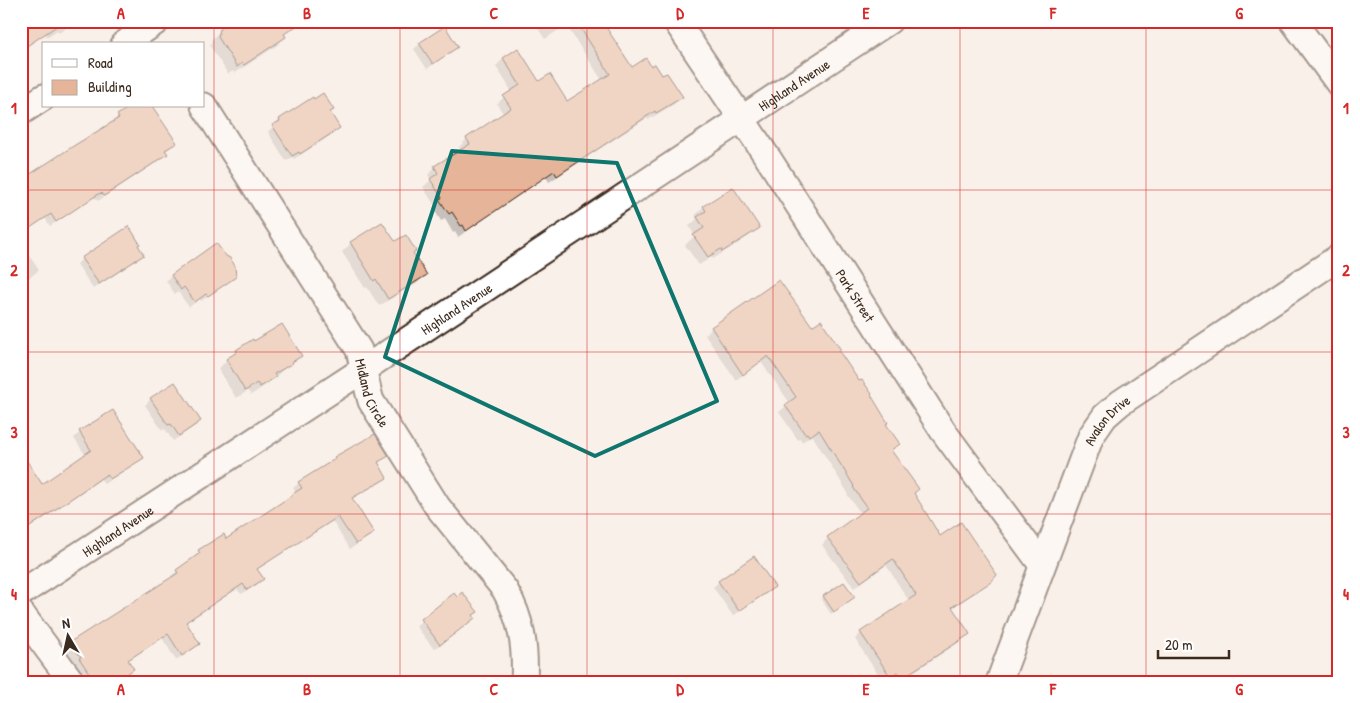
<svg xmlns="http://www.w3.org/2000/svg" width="1360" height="703" font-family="'Patrick Hand',sans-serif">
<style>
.shadow{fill:#0003}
.building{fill:#e6b498;stroke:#3b2a1e}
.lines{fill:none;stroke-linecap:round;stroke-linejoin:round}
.minor-casing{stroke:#3b2a1e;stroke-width:29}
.minor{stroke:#fff;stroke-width:25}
.marked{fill:none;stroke:#0f766e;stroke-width:4;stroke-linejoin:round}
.grid{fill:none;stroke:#d62828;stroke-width:1;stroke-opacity:0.55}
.labels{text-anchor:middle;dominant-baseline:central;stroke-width:4.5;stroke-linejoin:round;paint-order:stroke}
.street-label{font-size:14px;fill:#3b2a1e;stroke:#fff}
.neatline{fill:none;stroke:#d62828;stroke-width:2}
.grid-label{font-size:16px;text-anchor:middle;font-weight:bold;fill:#d62828}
</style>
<rect width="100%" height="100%" fill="#faf0ea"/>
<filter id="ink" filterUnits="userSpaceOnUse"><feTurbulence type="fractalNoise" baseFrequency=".02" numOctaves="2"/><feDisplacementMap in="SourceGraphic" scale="10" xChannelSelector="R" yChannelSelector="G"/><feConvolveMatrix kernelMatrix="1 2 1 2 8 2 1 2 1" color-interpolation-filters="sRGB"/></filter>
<g filter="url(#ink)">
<path class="shadow" d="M21,21H76L59,33L57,30L47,37L45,34L21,50Z
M533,21H619L606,29L631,69L651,68L662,77L681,97L674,104L648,120L647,118L549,182L546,177L458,237L455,232L453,233L445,219L441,221L433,208L435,206L423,187L431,180L428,175L435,167L462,151L459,147L467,139L504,115L497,104L504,97L512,92L496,66L503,59L517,50L538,83L566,103L602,80L566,25L545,39Z
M221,30H288L283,35L285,37L276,46L235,73L233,71L228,74L210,46L212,39Z
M420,44L457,47L451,52L427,69L414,49Z
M313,98L332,110L329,113L339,128L333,134L294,159L293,157L286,161L268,132L279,120Z
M134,106L175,143L165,152L166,154L160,160L98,201L96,198L95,199L94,197L50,226L45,218L21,234V189L113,123L112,122L118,116Z
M733,188L758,227L749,236L713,259L712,257L699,265L685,245L695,236L689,226L697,219L695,216L703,207Z
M382,224L394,243L412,254L425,275L417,283L379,306L367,287L365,288L342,252L351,243Z
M21,244L39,270L21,284Z
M142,255L137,260L93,289L77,264L82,259Z
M171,276H234L228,282L201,301L200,299L189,307L178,292L175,294L166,281Z
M779,282L811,328L838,351L898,444L891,451L913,494L939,538L994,577L982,588L952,608L968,634L961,641L898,682H894L891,677L883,682L855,639L861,633L909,601L886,565L854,588L822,545L828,538L861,514L847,494L848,493L812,435L802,442L800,439L798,440L779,412L790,403L761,362L736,380L705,335L712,328Z
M237,351L300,355L266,385L251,395L248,391L236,398L218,369Z
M151,399L200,421L194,427L173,441L165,429L162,430L145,405Z
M80,432L142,458L136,463L104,484L101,479L21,534V454L42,486L86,456L74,438Z
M387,456L377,464L385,478L380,483L351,499L372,533L367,538L350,549L332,521L256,570L262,579L257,585L241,594L237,589L185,623L198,644L193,649L176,660L162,638L127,661L132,669L115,682H86L74,665L76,663L66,649L71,643L172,578L171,576L177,571L194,558L199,551L226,540L296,493L293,488L299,483L329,464L335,458Z
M719,582L773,587L767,592L733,616L713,587Z
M454,595L472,616L468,623L434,649L416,626Z
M824,597L851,600L831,614L821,599Z"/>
<path class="building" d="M21,21H64L21,50Z
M233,21H304L284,34L286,37L244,65L242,63L237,67L218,37L220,29Z
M576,21H602L632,67L646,58L651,66L655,64L662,75L667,73L683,97L656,113L655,111L557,176L554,171L466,231L463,225L461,226L452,212L449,214L439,199L442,198L430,179L438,173L434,166L470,144L466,138L511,108L503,96L520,85L503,58L518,48L539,81L550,74L567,101L610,74Z
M445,26L458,47L433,64L419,43Z
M323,93L334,110L330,112L340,128L300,154L299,152L292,156L272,125L280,121L279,119L313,97L314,99Z
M131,106H152L177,143L165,150L168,154L104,196L102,193L101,194L100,193L56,222L51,214L21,234V180L75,145L119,118L117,115Z
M733,187L760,228L722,252L721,249L708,257L693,235L704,228L697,217L706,211L703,206Z
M382,222L395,241L406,235L416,251L413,253L427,275L388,299L376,279L374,281L350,242Z
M129,226L140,244L138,245L144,255L99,284L81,258Z
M216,243L226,256L230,258L235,266L236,277L208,296L206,294L195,302L184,287L181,290L171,275Z
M779,280L812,326L821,320L841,350L839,351L859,381L862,380L872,394L871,395L888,423L886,424L900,444L891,450L919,489L914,493L940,536L961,522L997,575L991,582L952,607L970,634L902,678L898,672L890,676L860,632L916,595L893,559L861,582L827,537L867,508L853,487L854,486L819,430L809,436L807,433L805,434L785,405L796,397L768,356L743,375L711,327Z
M282,324L302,356L292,362L293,363L274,374L276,377L260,387L257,383L245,391L226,359L237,352L236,350L253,339L254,341Z
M175,382L201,421L179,436L171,424L168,425L150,398Z
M113,410L144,458L110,479L107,474L21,533V452L42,484L91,450L79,431Z
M375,434L389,456L378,462L387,478L352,498L374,533L356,544L338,517L257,569L264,579L247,590L243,584L186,622L200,644L182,656L168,634L128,660L134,669L115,682H95L79,658L81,657L70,642L178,573L176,570L200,553L198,550L224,534L226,539L291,496V495L302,488L298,482L335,459L334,457Z
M754,556L775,587L739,611L718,581Z
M844,582L855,597L834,612L823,596Z
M462,592L478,612L473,615L475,618L440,645L421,619L454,593L457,597Z"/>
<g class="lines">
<g class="minor-casing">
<g id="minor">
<path id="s1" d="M676,21L770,161L943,431L1042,565"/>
<path d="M1293,21L1339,84"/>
<path d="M124,44L157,21"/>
<path id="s2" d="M204,106L359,350L369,394L371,401L437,506L505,590C522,620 526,648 524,682"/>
<path d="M21,112L44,97"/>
<path id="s3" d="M21,593L364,369L889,21"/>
<path d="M21,613L72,682"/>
<path id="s4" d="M999,682L1091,436L1105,416L1120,403L1339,257"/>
</g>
</g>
<use href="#minor" class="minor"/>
</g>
</g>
<path d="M0 0H1360V703H0ZM452,151L617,163L717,401L595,456L385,357Z" fill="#faf0ea" fill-opacity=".55" fill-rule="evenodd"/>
<path class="marked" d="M452,151L617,163L717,401L595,456L385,357Z"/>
<path class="grid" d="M214,21V682M400,21V682M587,21V682M773,21V682M960,21V682M1146,21V682M21,190H1339M21,352H1339M21,514H1339"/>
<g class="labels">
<g class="street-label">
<text stroke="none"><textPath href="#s3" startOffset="925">Highland Avenue</textPath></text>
<text stroke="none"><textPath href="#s1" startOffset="328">Park Street</textPath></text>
<text stroke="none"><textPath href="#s3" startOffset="520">Highland Avenue</textPath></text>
<text stroke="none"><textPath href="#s2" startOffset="334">Midland Circle</textPath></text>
<text stroke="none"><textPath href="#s4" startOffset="285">Avalon Drive</textPath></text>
<text stroke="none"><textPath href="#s3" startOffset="115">Highland Avenue</textPath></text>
</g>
</g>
<rect width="1360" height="703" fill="none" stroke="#fff" stroke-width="55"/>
<rect x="42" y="42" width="162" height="65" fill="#ffffff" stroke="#b1aaa5"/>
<rect x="52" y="59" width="25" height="8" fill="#ffffff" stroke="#b1aaa5"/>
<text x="88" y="68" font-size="15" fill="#3b2a1e">Road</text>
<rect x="52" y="80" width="25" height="15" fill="#e6b498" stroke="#b1aaa5"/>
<text x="88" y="92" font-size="15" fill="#3b2a1e">Building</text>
<g transform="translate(68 636) rotate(351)" stroke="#ffffff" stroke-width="4" paint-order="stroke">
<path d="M0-4L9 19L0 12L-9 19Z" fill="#3b2a1e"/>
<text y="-8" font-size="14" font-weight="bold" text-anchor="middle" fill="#3b2a1e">N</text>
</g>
<path d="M1158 650v8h71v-8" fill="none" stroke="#3b2a1e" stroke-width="2.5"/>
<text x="1165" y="650" font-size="15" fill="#3b2a1e" stroke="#ffffff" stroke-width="4" paint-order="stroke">20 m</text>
<rect x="28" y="28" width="1304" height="648" class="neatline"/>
<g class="grid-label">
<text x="121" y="19">A</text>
<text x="307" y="19">B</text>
<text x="494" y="19">C</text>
<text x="680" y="19">D</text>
<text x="866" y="19">E</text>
<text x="1053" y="19">F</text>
<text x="1239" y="19">G</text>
<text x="14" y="114">1</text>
<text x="1346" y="114">1</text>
<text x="14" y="276">2</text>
<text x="1346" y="276">2</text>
<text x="14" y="438">3</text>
<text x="1346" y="438">3</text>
<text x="14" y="600">4</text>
<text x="1346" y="600">4</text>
<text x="121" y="695">A</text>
<text x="307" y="695">B</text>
<text x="494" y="695">C</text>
<text x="680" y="695">D</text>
<text x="866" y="695">E</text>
<text x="1053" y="695">F</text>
<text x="1239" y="695">G</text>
</g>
</svg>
